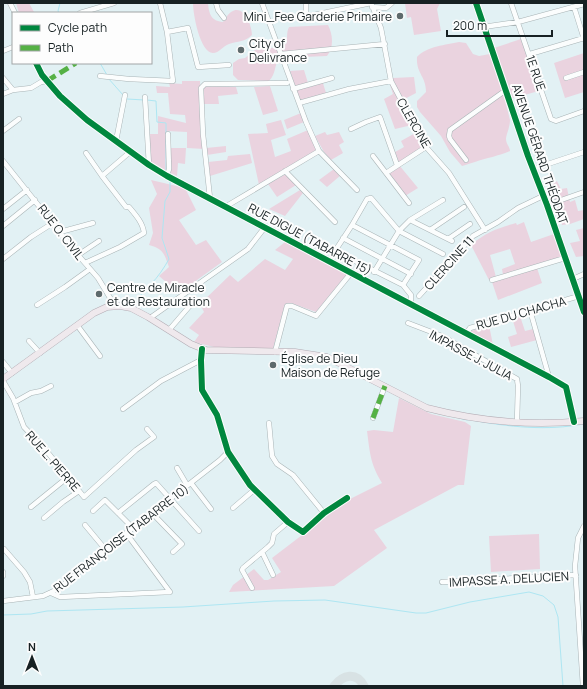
<svg xmlns="http://www.w3.org/2000/svg" width="587" height="689" font-family="Manrope,sans-serif">
<style>
.green{fill:#ead3df}
.lines{fill:none;stroke-linecap:round;stroke-linejoin:round}
.stream{stroke:#aee6f2;stroke-width:1}
.taxiway{stroke:#d8e2e4;stroke-width:9}
.minor-casing{stroke:#a9b4b6;stroke-width:5.5}
.major-casing{stroke:#b2abb3;stroke-width:7}
.minor{stroke:#fbfdfd;stroke-width:4.5}
.major{stroke:#efe9ed;stroke-width:6}
.quiet{stroke:#55b145;stroke-width:5;stroke-dasharray:10 5;stroke-linecap:butt}
.cycleway-casing{stroke:#fdfdfd;stroke-width:8}
.cycleway{stroke:#00873e;stroke-width:6}
.poi-dot{fill:#5e6a6c;stroke:#fdfdfd;stroke-width:1.5}
.labels{text-anchor:middle;dominant-baseline:central;stroke-width:4;stroke-linejoin:round;paint-order:stroke}
.poi-label{font-size:12px;fill:#172123;stroke:#fdfdfd;text-anchor:start}
.street-label{font-size:12px;fill:#172123;stroke:#fdfdfd}
</style>
<rect width="100%" height="100%" fill="#e2f1f4"/>
<path class="green" d="M16,3H29L34,12L19,13Z
M193,3H208C209,14 211,21 223,22C225,19 228,14 231,12C244,3 252,26 252,35C245,42 238,41 229,44C223,46 219,53 213,53C200,53 193,14 193,3Z
M405,3H440L437,9L441,31L414,35L411,17L407,18Z
M328,25C333,35 334,47 327,56L279,58C274,66 276,74 269,81L238,80L233,75V63L239,59L245,58L255,50L280,47L286,44C288,38 286,33 289,27Z
M521,39L539,91L513,98L494,48Z
M459,42L466,43L473,54L479,56L490,54L499,77L510,120C510,127 506,135 506,139C506,144 510,147 510,151C499,156 486,158 475,162C470,163 467,165 462,166L450,152L441,136L420,112L417,107V101L426,92C426,76 416,74 417,57C427,46 446,45 459,42Z
M584,53V92L565,98L554,63Z
M304,70L308,83L322,80L326,93L300,101L290,71Z
M414,77L416,93L399,102L412,125L395,129L384,99L393,94L390,85L393,78Z
M182,81H200L204,149L187,148V132L167,131V148H186L185,164L178,163L177,176L151,164L148,134H158V116L186,123L185,115L170,114L168,93H157L156,86L170,87L169,83L182,84Z
M204,86L236,87L238,94L218,96L219,104H203L202,88Z
M270,86L278,111L263,115L254,87Z
M301,113L304,122L287,129L284,120Z
M281,120L286,135L271,140L275,157L291,151L287,139L308,130L318,151L259,185L248,134L268,133L266,124Z
M325,132L327,135L339,132L344,142L339,145L343,153L331,160L324,152L315,136Z
M417,132L423,147L399,163L395,152L404,147L401,141Z
M226,146V152L207,155L206,148Z
M250,154L252,163L210,176L208,162L227,160L228,156Z
M399,165L418,188L405,196L389,173Z
M334,169L341,175L327,187L319,180Z
M286,174L296,185L277,197L268,184Z
M151,180L185,188L196,210L179,220L196,245L206,240L222,262L179,293L159,276L169,267C164,254 164,249 149,245L153,233L149,208L157,194Z
M557,181L561,189L567,188L570,202L575,200L578,211L584,210V219L570,224L562,225L553,193L548,187Z
M300,190L303,193L285,216L269,209Z
M524,222L531,242L554,234L562,257L503,275L502,269L515,264L510,249L490,255L496,277L489,280L471,245C486,232 498,228 516,223L517,225Z
M584,228V256L576,257L570,243L580,241L576,230Z
M285,242L347,274L316,312L291,303L285,304L273,349L214,347L194,342L199,335L189,328L204,312L200,304L230,275L238,282L265,259L285,270L293,259L275,250Z
M537,268L542,283L498,300L492,282Z
M520,316L525,331L533,329L537,340L511,347L508,337L517,334L512,318Z
M489,325L493,345L470,333L471,331Z
M399,398L431,414L465,422L471,426L464,485H458L374,530L387,548L334,586L229,592L233,585L254,569L264,580H268L281,572L272,558L348,500L382,483C370,463 370,453 367,431L374,430L393,432Z
M539,534L540,569L491,572L489,536Z"/>
<g class="lines">
<path class="stream" d="M59,13L58,11L60,3
M494,48L535,166
M100,63L107,75
M108,78L123,95
M127,99L144,100
M147,100L156,101L157,122L166,123V134
M536,170L538,177
M166,172V139
M572,270L574,276
M576,280L577,284
M134,307C137,297 144,292 151,284C158,277 164,268 169,259L162,238L165,201L170,192V179
M459,418L467,420
M472,420C508,427 548,431 583,424
M3,615L31,614L47,611L183,607L274,601L325,600L416,613H426L470,602L529,592L543,596L554,605L558,617L563,686"/>
<path class="taxiway" d="M334,686C343,675 356,671 364,686"/>
<g class="minor-casing">
<path id="minor" d="M10,3L15,13
M216,3L218,10L224,18
M262,3L306,122L319,151L357,190
M306,3V13L309,16L371,3
M371,3L381,28L391,81L426,147L449,173L485,230
M476,3L528,156L547,205L584,312
M511,3L551,119L556,121L584,111
M372,7L386,8L392,3
M574,7L584,39
M80,13L114,3
M483,27L518,22L584,4
M167,32L188,28L198,67L229,65
M3,51L13,47
M281,54L385,44
M530,54L584,38
M36,63L42,75L60,96L87,120L149,165L167,176L549,377L566,387L574,422
M100,76L129,79L173,81L167,32L160,3
M3,78L13,90L3,94
M566,78L584,72
M293,89L332,78
M13,90L31,88L41,82L47,81
M145,97L149,165
M299,103L349,89L391,81
M351,129L366,122L380,117L397,165
M3,131L19,119
M116,141L125,95
M86,153L102,176
M373,156L409,203
M466,160L450,139L449,136L450,130L506,90
M3,161L78,255L98,278L115,306
M533,169L584,152
M285,171L335,222
M386,173L426,147
M167,176L169,169L168,134
M210,198L203,134L201,88L205,84L287,83
M547,205L584,192
M225,207L319,151
M3,209L27,190
M410,220L452,241
M352,225L367,199L371,198L399,231L443,254
M3,226L35,200
M430,230L464,207
M60,232L93,223
M343,238L411,274
M448,239L470,224
M78,255L99,241
M3,259L31,237L53,223
M85,263L120,247L144,233C143,223 135,214 129,207H126L102,176L130,152
M374,272L399,231L410,220L443,200
M573,279L584,274
M492,280L565,258
M403,285L419,260L352,225L335,251L403,285L411,295V304
M419,296L473,236L498,222L518,208L543,196
M37,305L65,287L90,269
M530,310L549,377
M150,318L248,249L265,227
M408,323L442,336L517,379L518,386L517,422
M77,325L100,356
M169,330L194,301
M466,334L470,328L579,296
M29,341L40,353
M202,349L201,360L202,390L217,415L228,452L250,485L288,522L303,532L324,513L347,498
M275,352L287,306H292L316,316L351,273
M3,362L12,373
M3,381L13,398L24,427L44,448L84,497L136,450L154,437L147,429
M15,402L31,393L41,391L51,386
M123,409L161,381L201,360
M373,418L385,386
M269,423L272,456L277,464L293,475L324,513
M177,468L187,485
M191,483L211,509
M31,507L68,477
M233,508L254,490
M93,511L105,500L133,528
M118,513L154,484L156,483L199,531
M152,513L182,544L173,552
M44,518L63,502L79,491
M85,525L105,549
M126,533L170,592
M4,549L24,572L30,582L33,597
M262,552L273,575
M3,572V576
M442,582L576,575
M252,588L242,570L243,568L268,547L272,543L274,534L288,522
M51,593L60,597L170,592
M3,601L43,596L58,589L133,528L220,460L228,452
M583,686L575,566L578,538L584,526"/>
</g>
<g class="major-casing">
<path id="major" d="M3,379L94,313L107,307L120,306L131,308L148,317L191,344L206,350L295,352L327,357L427,408C477,421 533,426 584,421"/>
</g>
<use href="#minor" class="minor"/>
<use href="#major" class="major"/>
<path class="quiet" d="M47,81L76,63
M373,418L385,386"/>
<g class="cycleway-casing">
<path id="cycleway" d="M476,3L528,156L547,205L584,312
M36,63L42,75L60,96L87,120L149,165L167,176L549,377L566,387L574,422
M202,349L201,360L202,390L217,415L228,452L250,485L288,522L303,532L324,513L347,498"/>
</g>
<use href="#cycleway" class="cycleway"/>
</g>
<g class="poi-dot">
<circle cx="400" cy="16" r="4"/>
<circle cx="241" cy="50" r="4"/>
<circle cx="99" cy="294" r="4"/>
<circle cx="273" cy="365" r="4"/>
</g>
<g class="labels">
<g class="poi-label">
<text x="392" y="16" text-anchor="end">Mini_Fee Garderie Primaire</text>
<text x="249" y="43">City of<tspan x="249" dy="14">Delivrance</tspan></text>
<text x="107" y="287">Centre de Miracle<tspan x="107" dy="14">et de Restauration</tspan></text>
<text x="281" y="358">Église de Dieu<tspan x="281" dy="14">Maison de Refuge</tspan></text>
</g>
<g class="street-label">
<text transform="translate(536 73) rotate(71)">1E RUE</text>
<text transform="translate(414 123) rotate(60)">CLERCINE</text>
<text transform="translate(540 154) rotate(71)">AVENUE GÉRARD THÉODAT</text>
<text transform="translate(61 232) rotate(52)">RUE O. CIVIL</text>
<text transform="translate(310 239) rotate(28)">RUE DIGUE (TABARRE 15)</text>
<text transform="translate(449 263) rotate(-48)">CLERCINE 11</text>
<text transform="translate(521 313) rotate(-16)">RUE DU CHACHA</text>
<text transform="translate(471 355) rotate(28)">IMPASSE J. JULIA</text>
<text transform="translate(53 461) rotate(49)">RUE L. PIERRE</text>
<text transform="translate(121 538) rotate(-38)">RUE FRANÇOISE (TABARRE 10)</text>
<text transform="translate(509 579) rotate(-3)">IMPASSE A. DELUCIEN</text>
</g>
</g>
<rect width="587" height="689" fill="none" stroke="#172123" stroke-width="8"/>
<rect x="12" y="12" width="140" height="52" fill="#fdfdfd" stroke="#a1a5a6"/>
<rect x="20" y="25" width="20" height="6" fill="#00873e" stroke="#a1a5a6"/>
<text x="48" y="32" font-size="12" fill="#172123">Cycle path</text>
<rect x="20" y="45" width="20" height="6" fill="#55b145" stroke="#a1a5a6"/>
<text x="48" y="52" font-size="12" fill="#172123">Path</text>
<g transform="translate(32 657)" stroke="#fdfdfd" stroke-width="3" paint-order="stroke">
<path d="M0-3L7 15L0 10L-7 15Z" fill="#172123"/>
<text y="-6" font-size="11" font-weight="bold" text-anchor="middle" fill="#172123">N</text>
</g>
<path d="M447 30v6h105v-6" fill="none" stroke="#172123" stroke-width="2"/>
<text x="453" y="30" font-size="12" fill="#172123" stroke="#fdfdfd" stroke-width="3" paint-order="stroke">200 m</text>
</svg>
